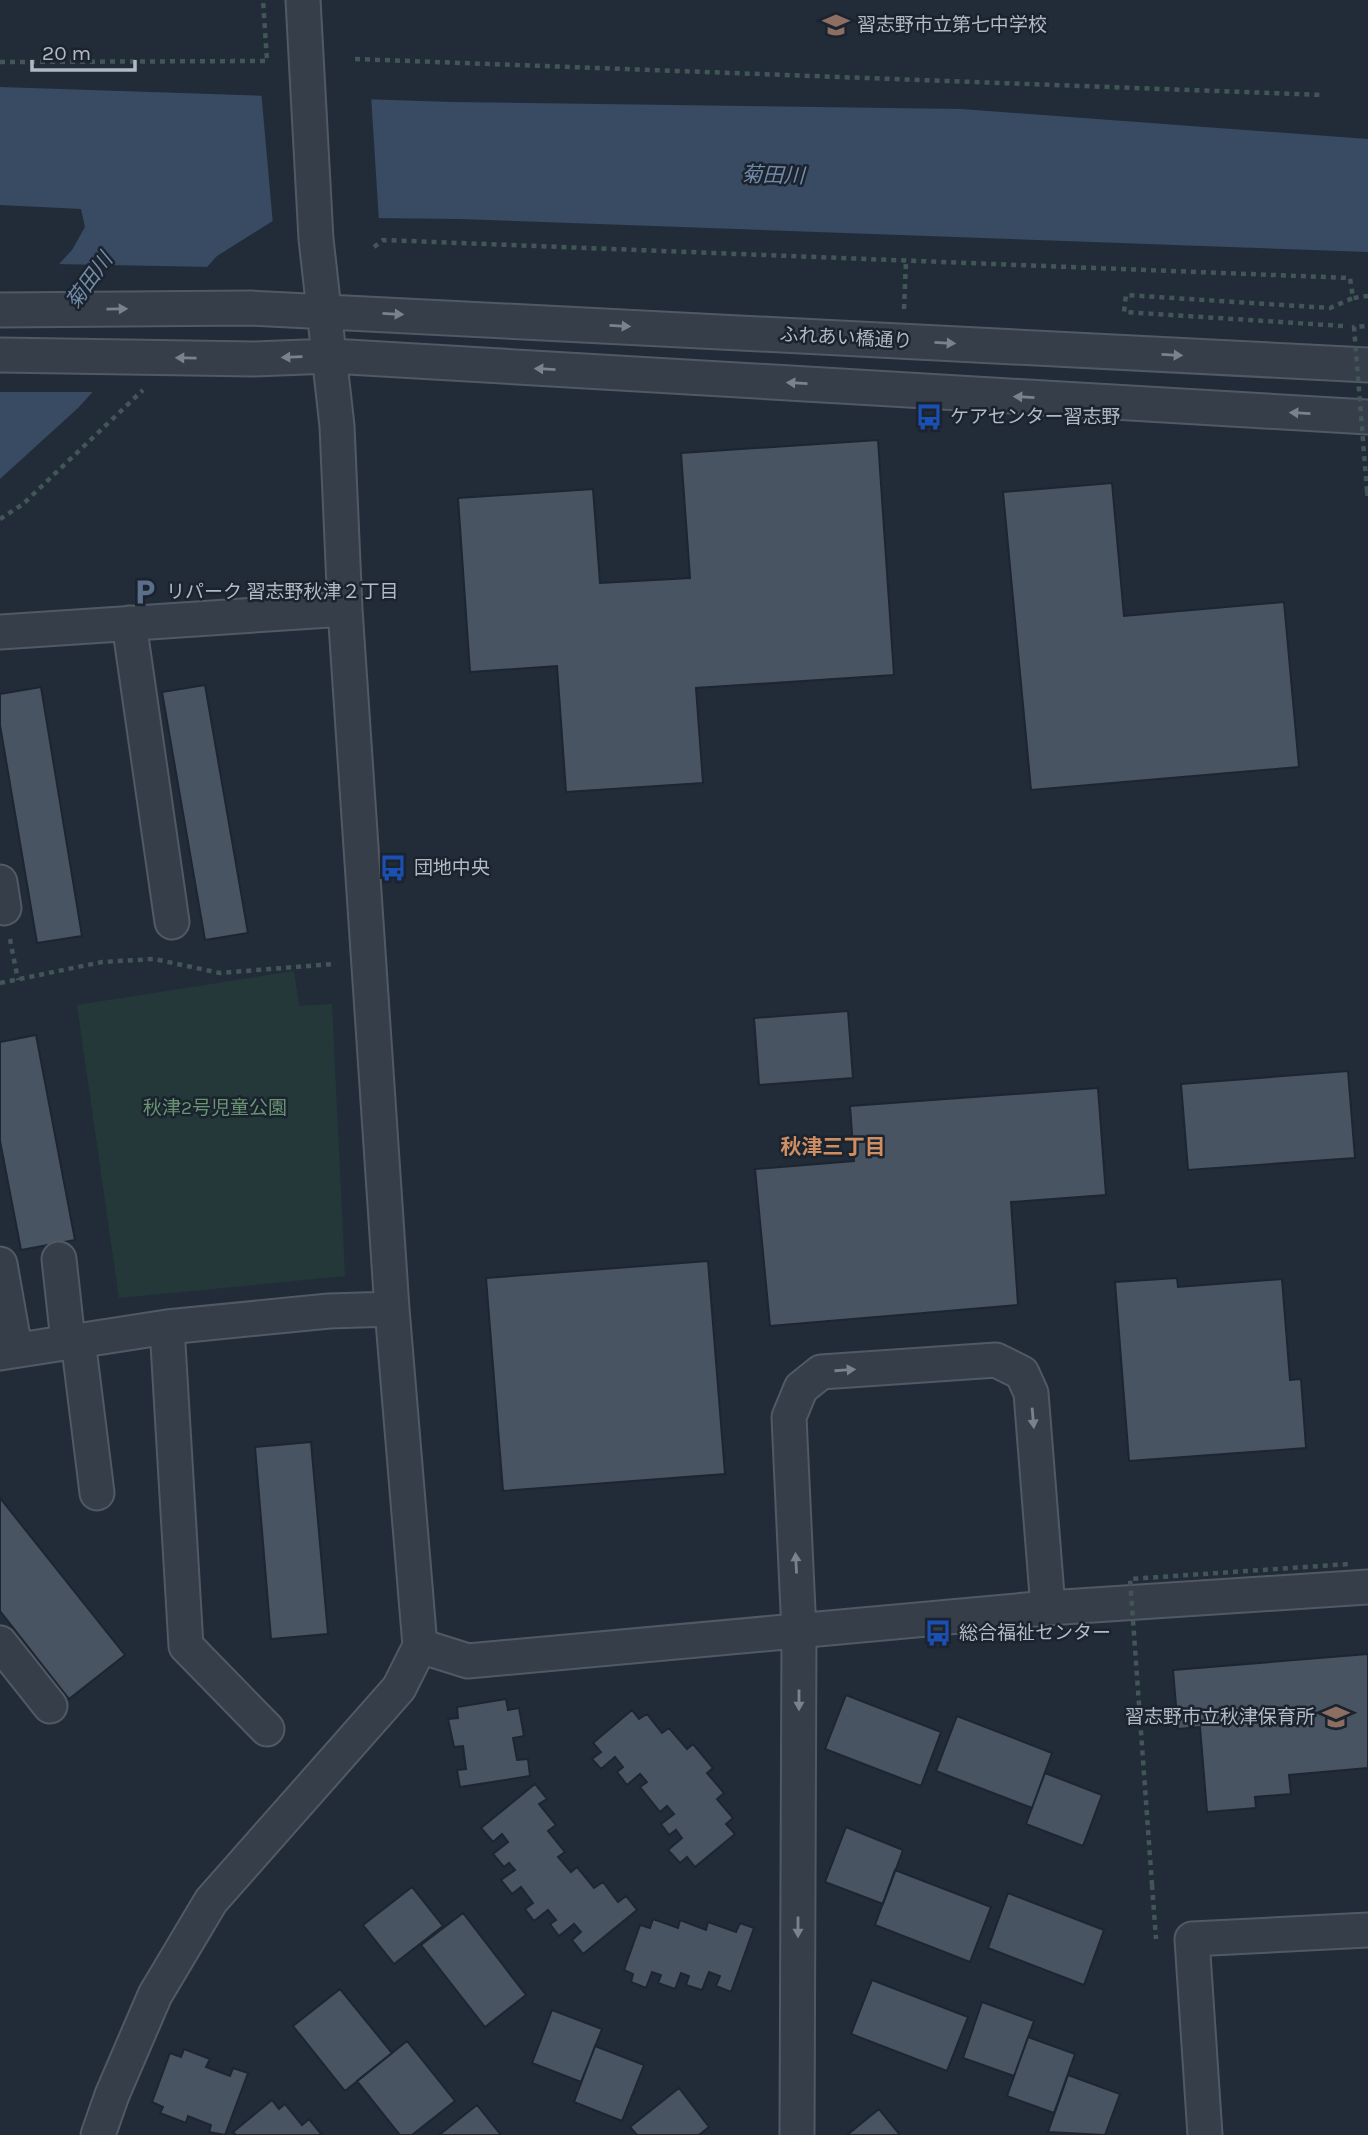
<svg xmlns="http://www.w3.org/2000/svg" width="1368" height="2135" font-family="Karla,'Noto Sans JP',sans-serif">
<style>
.green{fill:#24383a}
.water{fill:#384b62}
.pier{fill:#222c39}
.building{fill:#495462;stroke:#1d2530;stroke-width:2}
.lines{fill:none;stroke-linecap:round;stroke-linejoin:round}
.minor-casing{stroke:#515964;stroke-width:37}
.path{stroke:#425557;stroke-width:4.5;stroke-dasharray:5 5;stroke-linecap:butt}
.minor{stroke:#363e49;stroke-width:33}
.path-bridge{stroke:#425557;stroke-width:4.5;stroke-dasharray:5 5;stroke-linecap:butt}
.oneway{fill:#7a828d}
.labels{text-anchor:middle;dominant-baseline:central;stroke-width:5;stroke-linejoin:round;paint-order:stroke}
.poi-label{font-size:19px;fill:#b1b9c5;stroke:#1b232e;text-anchor:start}
.street-label{font-size:19px;fill:#b1b9c5;stroke:#1b232e}
.park-label{font-size:19px;fill:#699572;stroke:#1b232e}
.water-label{font-size:21px;font-style:italic;fill:#728ba8;stroke:#1b232e}
.neighbourhood-label{font-size:21px;font-weight:bold;fill:#cf8e62;stroke:#1b232e}
</style>
<rect width="100%" height="100%" fill="#222c39"/>
<path class="green" d="M294,971L299,1006L332,1004L345,1276L119,1298L77,1005Z"/>
<path class="water" d="M0,87L452,102L962,109L1368,139V252L460,219L279,217L217,256L78,408L0,479V328L72,250L85,227L81,209L0,205Z"/>
<path class="pier" d="M261,90L371,95L379,222L280,221L273,225Z
M55,264L213,267L98,392H0V323Z"/>
<path class="building" d="M878,440L894,675L696,688L703,783L566,792L557,666L470,672L458,498L593,489L600,583L690,578L681,453Z
M1112,483L1124,616L1284,602L1299,767L1031,790L1003,492Z
M205,685L248,933L205,940L162,692Z
M41,687L82,936L37,943L0,725V694Z
M848,1011L853,1078L759,1085L754,1018Z
M36,1035L75,1240L21,1250L0,1141V1042Z
M1348,1071L1355,1158L1188,1170L1181,1084Z
M1098,1088L1106,1195L1011,1202L1018,1305L770,1326L755,1169L854,1161L850,1106Z
M708,1261L725,1474L503,1491L486,1278Z
M1177,1278L1178,1287L1282,1279L1290,1380L1301,1379L1306,1448L1129,1461L1115,1282Z
M311,1442L328,1634L271,1639L255,1447Z
M0,1498L125,1655L69,1699L0,1611Z
M1368,1654V1768L1289,1775L1291,1794L1255,1797L1256,1808L1207,1812L1200,1727L1178,1729L1173,1670Z
M846,1695L941,1732L921,1786L825,1749Z
M506,1699L508,1710L519,1708L524,1736L513,1738L517,1760L528,1759L530,1776L460,1787L457,1770L466,1769L463,1746L454,1747L448,1719L458,1718L457,1707Z
M632,1710L639,1719L647,1714L662,1733L669,1728L687,1749L693,1744L713,1768L707,1773L724,1793L717,1799L733,1818L726,1824L735,1834L695,1867L687,1857L680,1863L668,1850L682,1838L676,1830L669,1835L661,1824L674,1814L667,1806L660,1812L640,1787L647,1782L640,1774L627,1785L617,1772L623,1767L615,1757L601,1769L592,1759L601,1752L593,1743Z
M957,1716L1052,1753L1032,1808L936,1771Z
M1045,1773L1102,1795L1083,1846L1026,1824Z
M535,1784L547,1799L539,1804L556,1825L548,1831L565,1852L558,1857L571,1872L577,1867L594,1888L603,1882L618,1902L626,1896L637,1910L583,1954L572,1940L581,1932L574,1924L559,1936L550,1924L556,1920L548,1910L534,1921L525,1909L533,1903L521,1887L512,1894L501,1880L515,1870L509,1863L504,1867L493,1854L508,1842L502,1834L493,1842L481,1828Z
M846,1827L903,1850L883,1904L825,1882Z
M895,1870L991,1907L970,1962L875,1925Z
M412,1887L443,1926L394,1964L363,1925Z
M1008,1893L1104,1930L1084,1985L988,1948Z
M463,1913L526,1995L485,2027L421,1945Z
M653,1919L678,1928L680,1920L706,1930L708,1922L736,1932L740,1923L754,1928L731,1992L716,1986L720,1976L709,1972L702,1990L686,1985L689,1976L681,1973L675,1989L658,1983L661,1975L652,1972L646,1988L631,1982L633,1974L624,1970L640,1925L650,1928Z
M872,1980L968,2017L947,2071L851,2034Z
M340,1989L392,2053L345,2091L293,2026Z
M982,2002L1034,2021L1014,2076L963,2058Z
M552,2010L602,2029L581,2082L532,2063Z
M1028,2037L1075,2054L1054,2113L1007,2096Z
M407,2041L455,2101L412,2135H400L357,2081Z
M595,2046L644,2065L622,2121L574,2102Z
M184,2049L210,2059L206,2067L230,2076L233,2068L248,2073L225,2135L209,2132L211,2125L188,2116L186,2123L160,2113L163,2107L152,2102L170,2053L181,2057Z
M1068,2075L1120,2094L1105,2135L1048,2132Z
M679,2088L709,2127L699,2135H637L630,2127Z
M272,2100L279,2109L285,2104L302,2125L309,2119L322,2135H236L233,2132Z
M477,2105L501,2135H439Z
M879,2109L900,2135H847Z"/>
<g class="lines">
<g class="minor-casing">
<path id="minor" d="M0,310L251,308L1368,365
M0,355L254,359L331,356L1368,417
M129,623L172,922
M0,632L345,609
M0,882L4,908
M59,1259L68,1341
M0,1264L15,1349
M167,1327L186,1646L267,1729
M78,1340L97,1493
M0,1353L167,1327L329,1311L392,1309
M0,1643L50,1706
M420,1646L468,1661L1048,1608L1368,1587
M98,2135L112,2095L155,1995L211,1901L399,1688L420,1646L392,1309L345,609L337,426L316,239L303,0
M797,2135L799,1632L789,1417L801,1388L821,1372L996,1360L1022,1373L1031,1393L1048,1608
M1205,2135L1192,1939L1368,1930"/>
</g>
<path class="path" d="M355,59L1324,95
M0,62L267,61L263,0
M374,247L383,240L1350,278L1353,298L1368,296
M904,309L906,260
M1343,326L1124,312L1126,295L1330,308L1353,298
M1367,491L1368,498
M0,519L23,504L143,390
M10,939L18,980
M0,983L102,962L154,959L220,973L333,964
M1152,1885L1156,1939"/>
<use href="#minor" class="minor"/>
<path class="path-bridge" d="M1367,491L1354,327L1368,326
M1152,1885L1130,1579L1349,1564"/>
</g>
<defs><path id="oneway-solid" d="M-6-.8H1V-3.2L6.5 0L1 3.2V.8H-6Z" transform="scale(1.75)"/></defs>
<g class="oneway">
<use href="#oneway-solid" transform="translate(117 309) rotate(-1)"/>
<use href="#oneway-solid" transform="translate(393 314) rotate(3)"/>
<use href="#oneway-solid" transform="translate(620 326) rotate(3)"/>
<use href="#oneway-solid" transform="translate(945 343) rotate(3)"/>
<use href="#oneway-solid" transform="translate(1172 355) rotate(3)"/>
<use href="#oneway-solid" transform="translate(292 357) rotate(178)"/>
<use href="#oneway-solid" transform="translate(186 358) rotate(-179)"/>
<use href="#oneway-solid" transform="translate(545 369) rotate(-177)"/>
<use href="#oneway-solid" transform="translate(797 383) rotate(-177)"/>
<use href="#oneway-solid" transform="translate(1024 397) rotate(-177)"/>
<use href="#oneway-solid" transform="translate(1300 413) rotate(-177)"/>
<use href="#oneway-solid" transform="translate(845 1370) rotate(-4)"/>
<use href="#oneway-solid" transform="translate(1033 1418) rotate(85)"/>
<use href="#oneway-solid" transform="translate(796 1563) rotate(-93)"/>
<use href="#oneway-solid" transform="translate(799 1700) rotate(90)"/>
<use href="#oneway-solid" transform="translate(798 1927) rotate(90)"/>
</g>
<defs>
<g id="school-bare" transform="scale(2.1)"><path d="M0-5L7-2L0 1L-7-2ZM-4 1L0 2.5L4 1V4Q0 6-4 4Z" fill="#8d6e63" stroke="#1b232e" stroke-width="2.5" paint-order="stroke"/></g>
<g id="bus-bare" transform="scale(2.1)"><path d="M-5-6H5V4H4V6H2V4H-2V6H-4V4H-5ZM-3.5-4V0h7V-4ZM-3.5 1.2v1.5H-2V1.2ZM2 1.2v1.5H3.5V1.2Z" fill="#1a4fb4" stroke="#1b232e" stroke-width="2.5" paint-order="stroke"/></g>
<g id="parking-bare" transform="scale(2.1)"><path d="M-3.5-5.5H1a3.5 3.5 0 0 1 0 7H-1V5.5H-3.5ZM-1-3.4V-.6H.8a1.4 1.4 0 0 0 0-2.8Z" fill="#5c6f8a" stroke="#1b232e" stroke-width="2.5" paint-order="stroke"/></g>
</defs>
<g fill-rule="evenodd">
<use href="#school-bare" x="836" y="25"/>
<use href="#bus-bare" x="929" y="417"/>
<use href="#parking-bare" x="145" y="592"/>
<use href="#bus-bare" x="393" y="868"/>
<use href="#bus-bare" x="938" y="1633"/>
<use href="#school-bare" x="1336" y="1717"/>
</g>
<g class="labels">
<g class="poi-label">
<text x="857" y="25">習志野市立第七中学校</text>
<text x="950" y="417">ケアセンター習志野</text>
<text x="166" y="592">リパーク 習志野秋津２丁目</text>
<text x="414" y="868">団地中央</text>
<text x="959" y="1633">総合福祉センター</text>
<text x="1315" y="1717" text-anchor="end">習志野市立秋津保育所</text>
</g>
<g class="street-label">
<text transform="translate(846 338) rotate(3)">ふれあい橋通り</text>
</g>
<g class="park-label">
<text x="215" y="1108">秋津2号児童公園</text>
</g>
<g class="water-label">
<text transform="translate(773 175) rotate(2)">菊田川</text>
<text transform="translate(89 281) rotate(-54)">菊田川</text>
</g>
<g class="neighbourhood-label">
<text x="833" y="1147">秋津三丁目</text>
</g>
</g>
<path d="M32 60v10h103v-10" fill="none" stroke="#b1b9c5" stroke-width="3.5"/>
<text x="42" y="60" font-size="21" fill="#b1b9c5" stroke="#1b232e" stroke-width="5" paint-order="stroke">20 m</text>
</svg>
